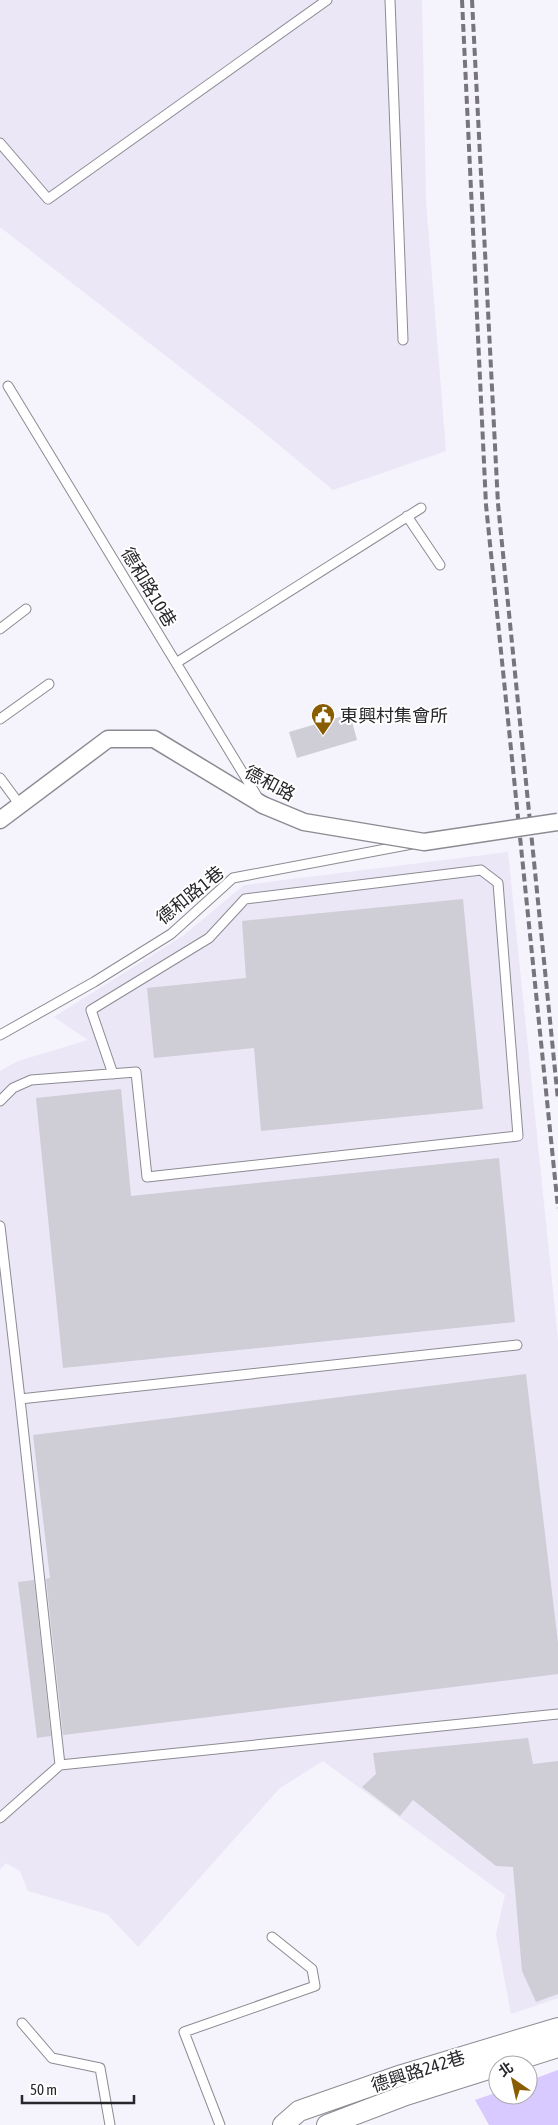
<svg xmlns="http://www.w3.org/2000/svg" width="558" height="2125" font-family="'Asap Condensed','Noto Sans TC',sans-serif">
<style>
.built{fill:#ebe7f7}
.water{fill:#d8cafe}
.building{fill:#cfcdd5}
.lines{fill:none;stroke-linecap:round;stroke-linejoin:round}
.service-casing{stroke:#8c8b92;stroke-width:11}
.minor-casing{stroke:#8c8b92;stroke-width:19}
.tertiary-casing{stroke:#8c8b92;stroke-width:22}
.service{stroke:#fff;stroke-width:9}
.minor{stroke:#fff;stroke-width:16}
.tertiary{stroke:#fff;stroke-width:20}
.rail{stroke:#77757b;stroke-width:4;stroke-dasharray:8 4;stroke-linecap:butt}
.minor-bridge-casing{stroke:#8c8b92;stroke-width:19;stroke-linecap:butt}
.minor-bridge{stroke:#fff;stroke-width:16}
.labels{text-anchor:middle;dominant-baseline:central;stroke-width:4;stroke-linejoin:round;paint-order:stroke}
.street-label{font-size:18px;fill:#27262a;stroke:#fff}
.poi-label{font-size:18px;fill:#27262a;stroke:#fff;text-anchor:start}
</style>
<rect width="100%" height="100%" fill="#f5f3fb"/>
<path class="built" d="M0,0H422L426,201L446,451L333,490L261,430L0,227Z
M508,852L558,1340V1998L511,2014L496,1934L505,1895L323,1761L280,1788L138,1947L107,1914L28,1891L20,1871L6,1863L0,1870V1071L18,1061L88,1040L54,1017L184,935L244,885Z"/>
<path class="water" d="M558,2070V2125H489L475,2100L498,2092V2095H528V2081Z"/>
<path class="building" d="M350,714L357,740L297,758L289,732Z
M463,899L483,1109L261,1131L254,1048L154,1058L147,988L246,978L242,921Z
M121,1089L131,1196L499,1158L515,1322L63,1368L36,1098Z
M526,1374L558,1643V1674L63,1735L46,1579L50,1578L33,1435Z
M34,1580L51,1736L37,1738L18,1582Z
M528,1738L533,1764L558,1761V1994L536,2002L522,1971L513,1867L496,1866L413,1800L400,1816L362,1787L376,1774L373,1753Z"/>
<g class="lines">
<g class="service-casing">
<path id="service" d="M390,0L403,340
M0,143L48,199L327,0
M8,386L258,798
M407,516L440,565
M0,629L26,609
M176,663L421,508
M0,719L49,684
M0,778L20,805
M0,1035L94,982L171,934L233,878L412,844
M0,1101L13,1088L31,1080L136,1072L147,1177L518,1136L498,883L481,870L245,899L209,938L91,1010L113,1074
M0,1226L20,1399L517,1345
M20,1399L60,1765
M0,1818L60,1765L558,1714
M22,2023L52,2058L100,2068L110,2125
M220,2125L184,2032L315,1986L312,1969L272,1937"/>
</g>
<g class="minor-casing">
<path id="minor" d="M0,820L108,739H154L263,805"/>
</g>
<g class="tertiary-casing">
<path id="tertiary" d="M501,2065L558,2047
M283,2125L299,2111L402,2075L558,2028
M327,2125L406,2095L498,2066"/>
</g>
<use href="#service" class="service"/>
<use href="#minor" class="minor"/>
<use href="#tertiary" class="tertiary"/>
<path class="rail" d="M462,0L486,505L558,1208
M472,0L498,504L558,1100"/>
<g class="minor-bridge-casing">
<path id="minor-bridge" d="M263,805L304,822L424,842L558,822"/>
</g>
<use href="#minor-bridge" class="minor-bridge"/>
</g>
<defs>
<g id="civic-pin" transform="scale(1.25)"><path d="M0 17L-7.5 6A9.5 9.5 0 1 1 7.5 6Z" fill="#895c00" stroke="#fff"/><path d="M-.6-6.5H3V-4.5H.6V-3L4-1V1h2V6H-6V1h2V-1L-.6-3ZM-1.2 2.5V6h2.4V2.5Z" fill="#fff"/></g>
</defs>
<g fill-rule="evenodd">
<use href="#civic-pin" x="323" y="715"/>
</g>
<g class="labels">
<g class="street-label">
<text transform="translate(149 587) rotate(59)">德和路10巷</text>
<text transform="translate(270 783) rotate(28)">德和路</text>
<text transform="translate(190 895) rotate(-39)">德和路1巷</text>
<text transform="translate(418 2071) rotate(-18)">德興路242巷</text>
</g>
<g class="poi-label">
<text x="340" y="715">東興村集會所</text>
</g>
</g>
<g transform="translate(513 2080) rotate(326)"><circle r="24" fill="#ffffff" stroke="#a9a8aa"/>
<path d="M0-4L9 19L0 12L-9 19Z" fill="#895c00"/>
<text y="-8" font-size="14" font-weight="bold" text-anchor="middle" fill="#27262a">北</text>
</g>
<path d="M22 2095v8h112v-8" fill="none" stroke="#27262a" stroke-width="2.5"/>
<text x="30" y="2095" font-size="15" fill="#27262a" stroke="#ffffff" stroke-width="4" paint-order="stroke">50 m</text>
</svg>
